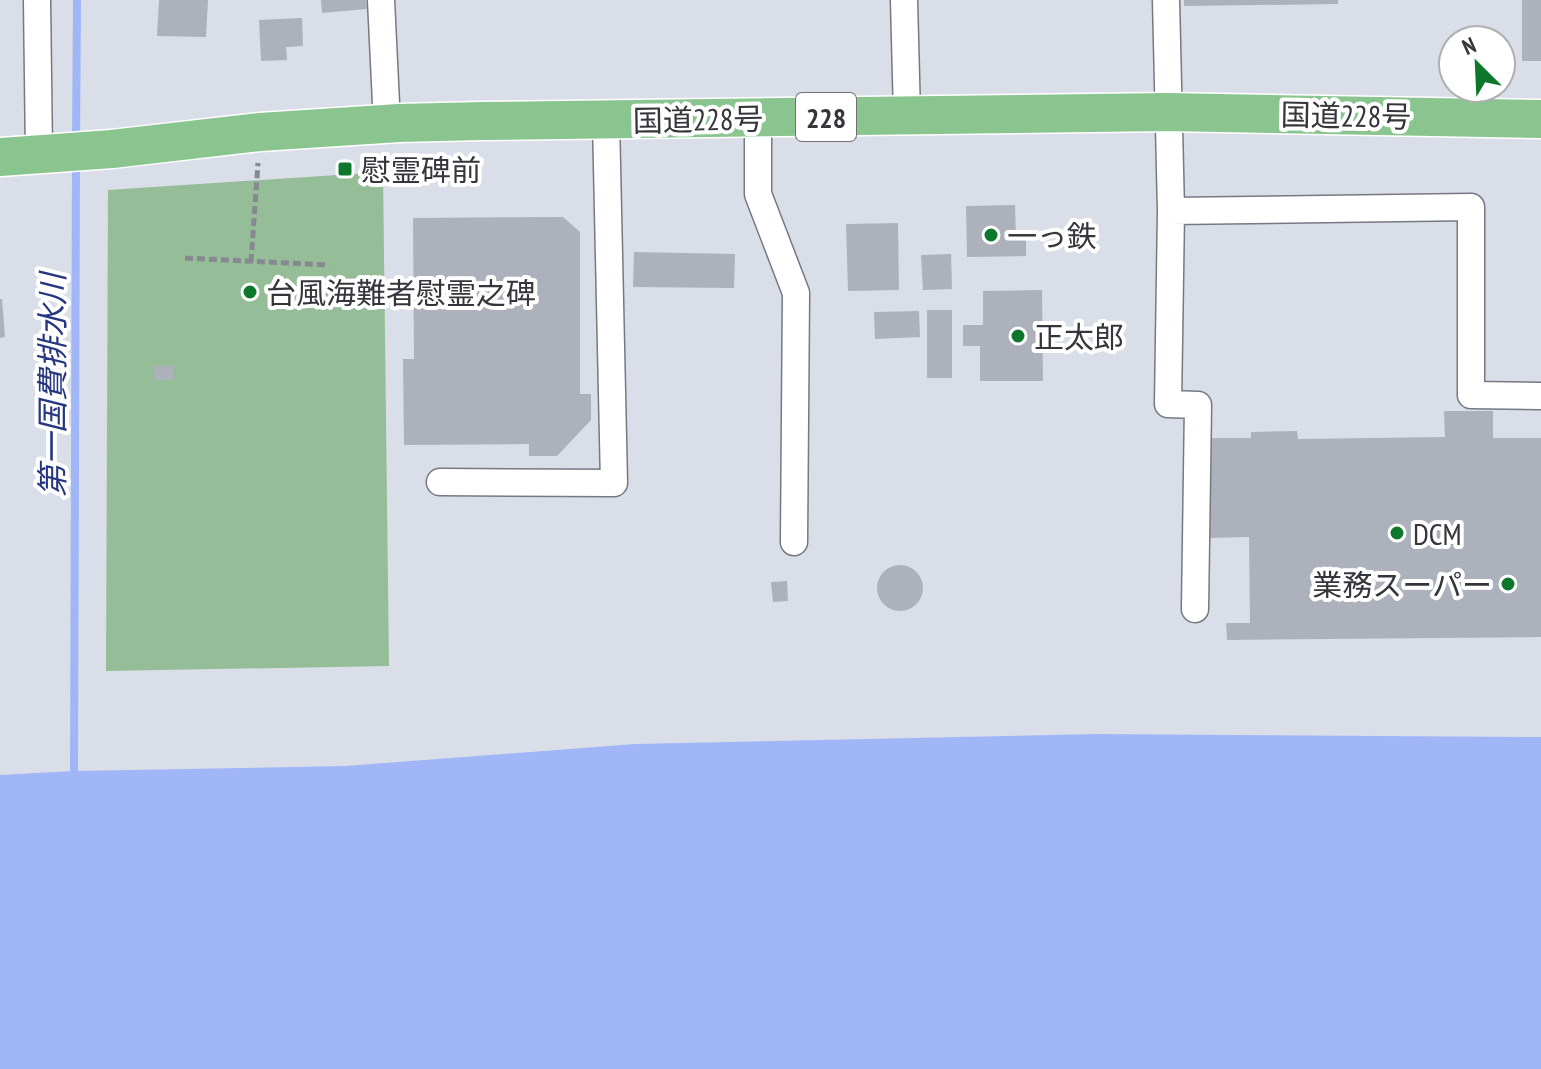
<svg xmlns="http://www.w3.org/2000/svg" width="1541" height="1069" font-family="'PT Sans Narrow','Noto Sans JP',sans-serif">
<style>
.green{fill:#95bd98}
.water{fill:#a0b6f7}
.lines{fill:none;stroke-linecap:round;stroke-linejoin:round}
.stream{stroke:#a0b6f7;stroke-width:8}
.building{fill:#adb1bc}
.minor-casing{stroke:#757983;stroke-width:29}
.highway-casing{stroke:#fff;stroke-width:41}
.path{stroke:#878991;stroke-width:5;stroke-dasharray:8 4;stroke-linecap:butt}
.minor{stroke:#fff;stroke-width:26}
.highway{stroke:#8ac58f;stroke-width:38}
.poi-dot{fill:#0d782b;stroke:#fff;stroke-width:3}
.labels{text-anchor:middle;dominant-baseline:central;stroke-width:8;stroke-linejoin:round;paint-order:stroke}
.shield{fill:#fff;stroke:#727276;stroke-width:2}
.shield-label{font-size:28px;font-weight:bold;fill:#35363b}
.street-label{font-size:30px;fill:#35363b;stroke:#fff}
.poi-label{font-size:30px;fill:#35363b;stroke:#fff;text-anchor:start}
.water-label{font-size:32px;font-style:italic;fill:#263680;stroke:#fff}
</style>
<rect width="100%" height="100%" fill="#dadee9"/>
<path class="green" d="M383,172L389,666L106,671L108,190Z"/>
<path class="water" d="M1097,734L1541,737V1069H0V775L74,771L345,766L635,744Z"/>
<g class="lines">
<path class="stream" d="M76,143L77,0
M74,771L76,161"/>
</g>
<path class="building" d="M159,0H208L206,37L157,36Z
M321,0H366L367,9L322,13Z
M1184,0H1338V4L1184,6Z
M1522,0H1541V61H1522Z
M302,18L303,46L286,47L287,60L261,61L259,20Z
M1015,205L1016,239H1026V256L967,257L966,206Z
M563,217L580,232V394H591V420L557,456H529V444L404,445L403,359H414L413,218Z
M898,223L899,290L848,291L846,224Z
M634,252L735,254L734,288L633,287Z
M951,254L952,289L923,290L921,255Z
M1042,290L1043,381H980V346H963V325H983V291Z
M0,299H2L5,337L0,338Z
M927,310H952V378H927Z
M919,311L920,337L875,339L874,312Z
M154,366H173V380H154Z
M1444,411H1493V438H1541V637L1227,640L1226,623H1250L1249,537L1209,538L1208,438H1251V432L1297,431L1298,439L1445,437Z
M877 588a23 23 0 1 1 46 0a23 23 0 1 1-46 0Z
M787,581L788,601L773,602L771,582Z"/>
<g class="lines">
<g class="minor-casing">
<path id="minor" d="M37,0L39,154
M381,0L387,124
M904,0L907,116
M1166,0L1171,211L1168,404L1198,405L1195,609
M758,118V194L796,293L794,542
M1171,211L1471,207V395L1541,396
M440,482L614,483L606,120"/>
</g>
<g class="highway-casing">
<path id="highway" d="M0,157L112,149L260,132L399,123L482,121L1168,112L1541,119"/>
</g>
<path class="path" d="M185,258L329,265
M251,262L258,163"/>
<use href="#minor" class="minor"/>
<use href="#highway" class="highway"/>
</g>
<g class="poi-dot">
<rect x="337" y="161" width="16" height="16" rx="4"/>
<circle cx="991" cy="235" r="8"/>
<circle cx="250" cy="292" r="8"/>
<circle cx="1018" cy="336" r="8"/>
<circle cx="1397" cy="533" r="8"/>
<circle cx="1508" cy="584" r="8"/>
</g>
<g class="labels">
<rect class="shield" x="796" y="93" width="60" height="48" rx="6"/>
<g class="shield-label">
<text x="826" y="117">228</text>
</g>
<g class="street-label">
<text transform="translate(1346 115) rotate(1)">国道228号</text>
<text transform="translate(698 119) rotate(-1)">国道228号</text>
</g>
<g class="poi-label">
<text x="361" y="169">慰霊碑前</text>
<text x="1007" y="235">一っ鉄</text>
<text x="266" y="292">台風海難者慰霊之碑</text>
<text x="1034" y="336">正太郎</text>
<text x="1413" y="533">DCM</text>
<text x="1492" y="584" text-anchor="end">業務スーパー</text>
</g>
<g class="water-label">
<text transform="translate(52 385) rotate(-90)">第一国費排水川</text>
</g>
</g>
<g transform="translate(1477 64) rotate(336)"><circle r="38" fill="#ffffff" stroke="#aeafb1" stroke-width="2"/>
<path d="M0-6L14 30L0 20L-14 30Z" fill="#0d782b"/>
<text y="-12" font-size="22" font-weight="bold" text-anchor="middle" fill="#35363b">N</text>
</g>
</svg>
